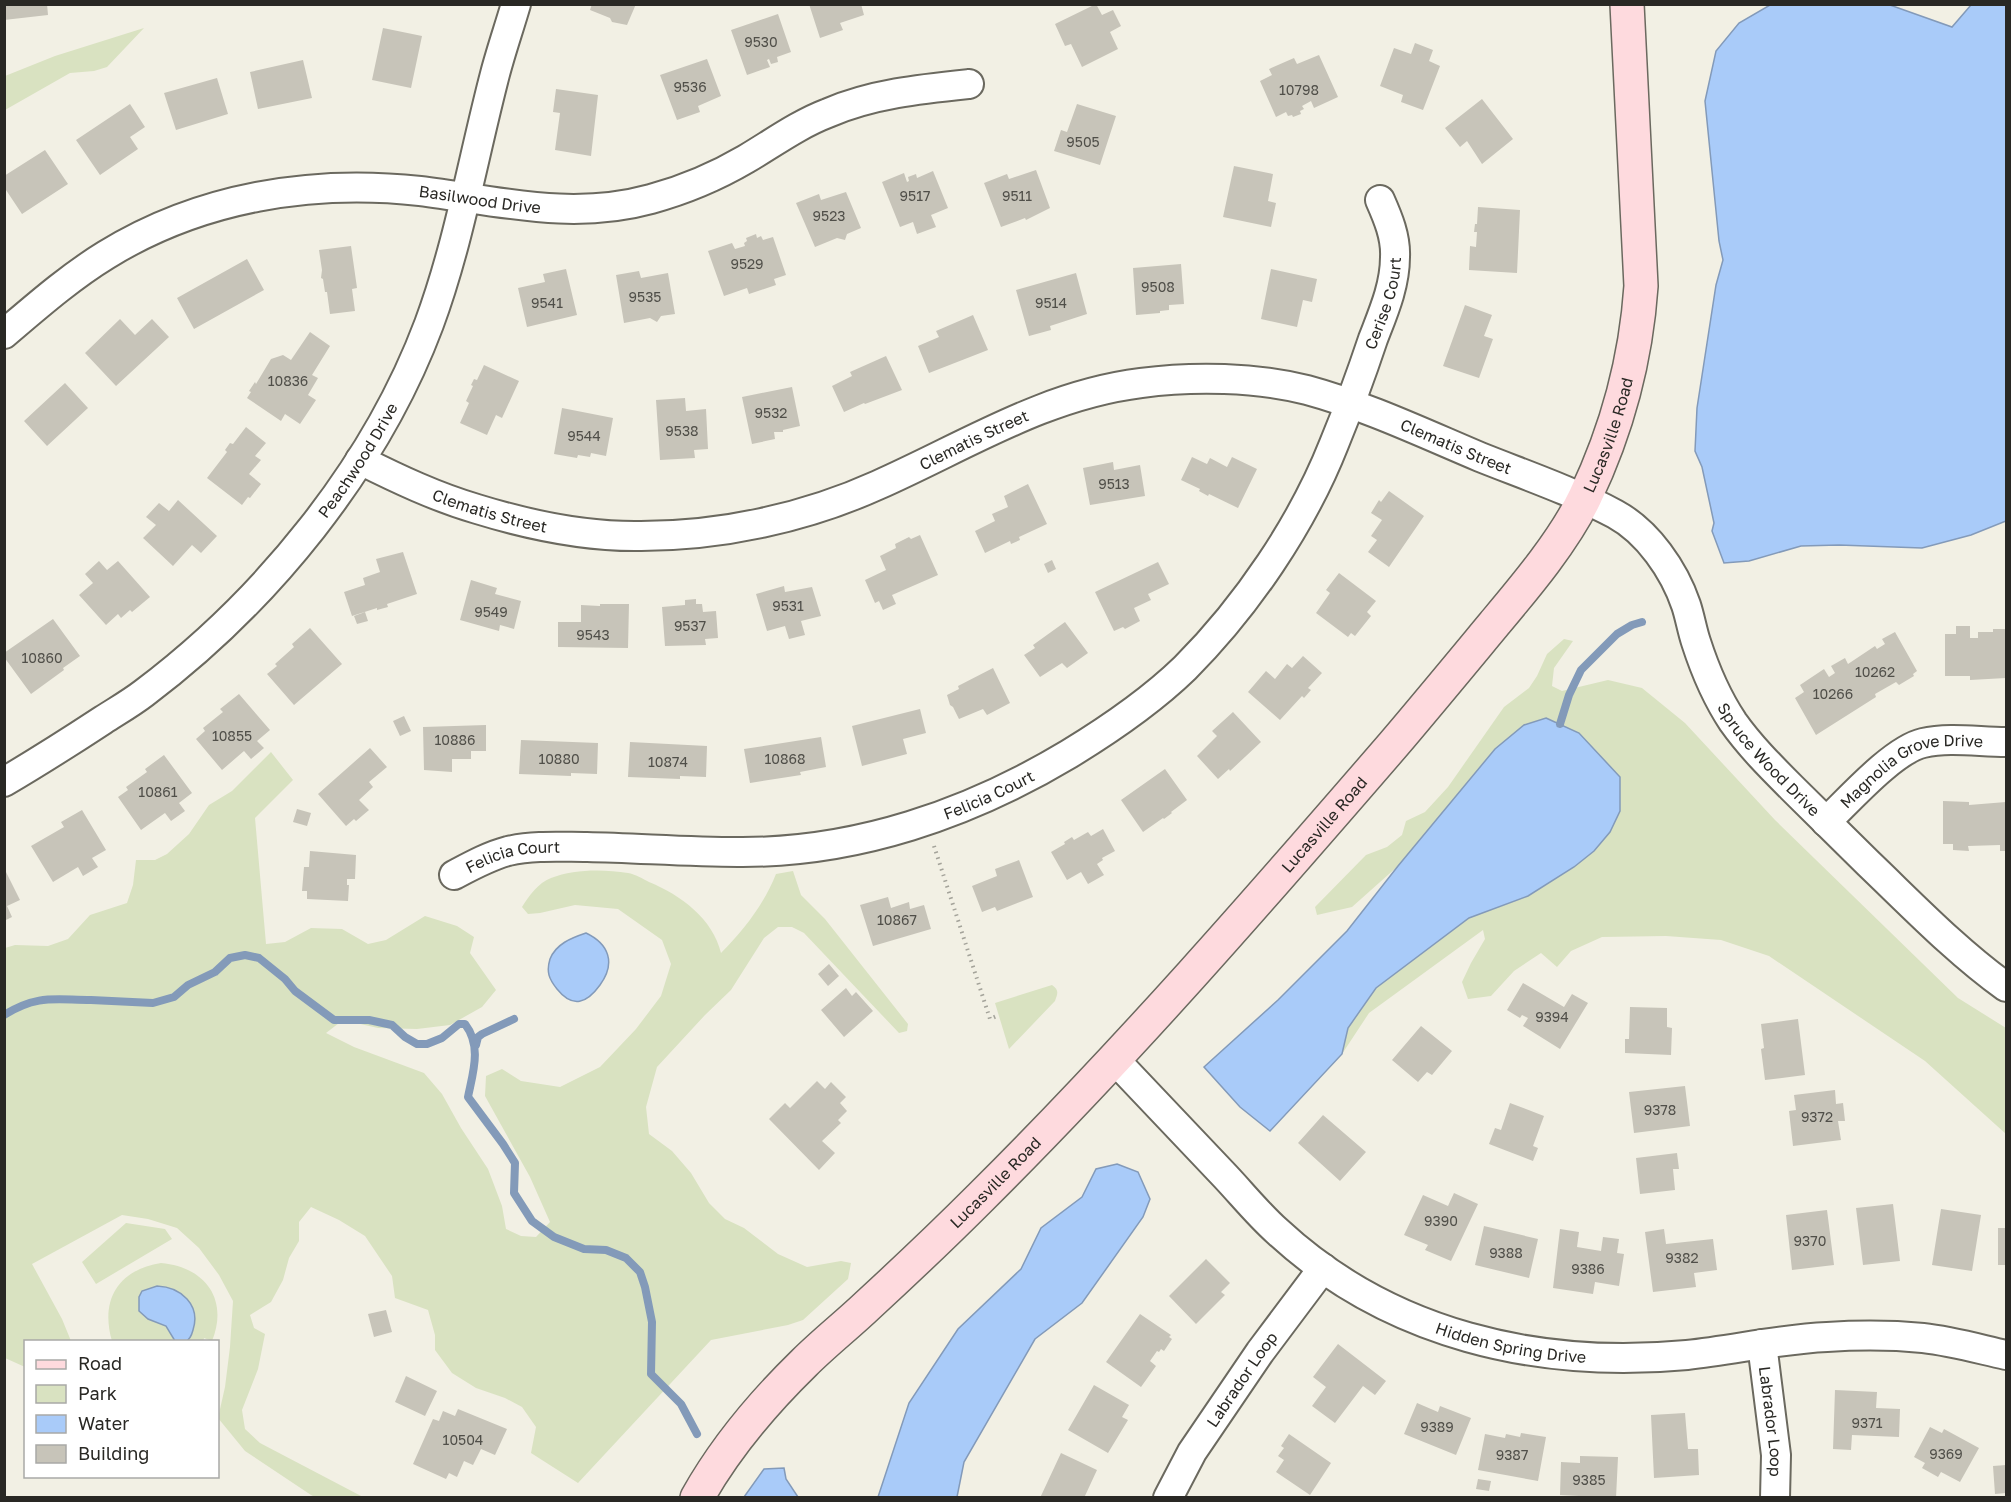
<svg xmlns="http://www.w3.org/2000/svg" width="2011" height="1502" font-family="'Golos Text',sans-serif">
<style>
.green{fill:#d9e2c1}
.water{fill:#a9cbf9;stroke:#839ab9;stroke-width:1.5}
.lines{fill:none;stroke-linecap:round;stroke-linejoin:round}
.stream{stroke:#839ab9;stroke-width:8}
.building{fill:#c7c4b9}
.street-casing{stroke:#6b695f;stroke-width:32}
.secondary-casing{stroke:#6b695f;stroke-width:36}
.path{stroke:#a4a39a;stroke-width:4;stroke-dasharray:1.5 4.5;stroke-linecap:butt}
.street{stroke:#fff;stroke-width:28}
.secondary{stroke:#fedade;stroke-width:33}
.labels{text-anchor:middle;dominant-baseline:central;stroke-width:4.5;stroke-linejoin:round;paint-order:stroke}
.number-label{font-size:14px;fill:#504f49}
.street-label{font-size:16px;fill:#292824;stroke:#fff}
</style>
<rect width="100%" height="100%" fill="#f2f0e4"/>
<path class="green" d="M144,28L107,67L94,71L70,73L5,110V76L55,56Z
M1564,639L1573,641L1554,668L1552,686L1562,691L1608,680L1642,688L1685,723L1775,820L1958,998L2006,1028V1134L1925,1061L1769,956L1721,940L1666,936L1602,937L1571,951L1557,967L1541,953L1514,971L1491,996L1468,999L1462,982L1471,963L1485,939L1483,930L1369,1013L1342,1054L1348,1028L1376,988L1469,918L1528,896L1574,867L1594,851L1495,749L1398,866L1352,907L1317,915L1315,907L1366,855L1387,847L1402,835L1406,821L1425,812L1448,787L1504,707L1529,688L1537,676L1547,654Z
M271,752L293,780L255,818L266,944L285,942L311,928L342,929L368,944L386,940L425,916L457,926L474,937L470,953L496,990L482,1007L450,1025L417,1029L378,1028L343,1020L326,1033L354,1047L424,1073L442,1094L461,1128L488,1169L502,1206L506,1229L521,1236L536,1237L550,1222L530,1177L485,1096L486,1076L502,1069L521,1081L560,1087L600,1067L636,1029L661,996L671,964L662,940L618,909L575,905L540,913L528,914L522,907C529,896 538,883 551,878C574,869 603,869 628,873C635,874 643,879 649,882C681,895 713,919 721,953C744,930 764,904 776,874L793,871L801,895L825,919L908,1024L907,1031L899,1033L804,933L792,927H778L764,938L731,990L705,1015L657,1067L646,1107L649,1134L672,1151L691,1173L709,1203L725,1219L744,1228L778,1254L807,1267L841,1261L851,1263L848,1279L803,1320L788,1325L711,1340L578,1483L531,1453L536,1427L522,1407L505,1398L476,1388L452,1373L435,1350V1335L428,1310L395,1298L392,1276L365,1236L339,1220L311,1207L299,1222V1241L289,1258L283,1280L271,1302L250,1315L254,1328L265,1334L258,1369L242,1410L245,1429L260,1443L363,1497L317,1498L311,1495L245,1451L218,1418L225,1387L230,1347L233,1301L219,1275L199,1248L177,1228L148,1219L122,1215L32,1264L62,1319L71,1341L26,1342L25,1367L5,1358V948L15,945L48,946L68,939L90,915L127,903L133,885L136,860H155L167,854L189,834L209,805L232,791Z
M1052,985C1059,990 1058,993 1055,1001L1009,1049L995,1003Z
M126,1223L165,1229L172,1239L96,1284L82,1262Z
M161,1263C205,1267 229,1299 212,1341L204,1338L203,1342L112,1341C100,1300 118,1270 161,1263Z"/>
<path class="water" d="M1770,5H1890L1952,27L1971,5H2006V521L1971,535L1922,548L1839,545L1801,546L1749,561L1724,563L1712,531L1714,523L1702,467L1695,451L1697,408L1716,285L1723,260L1719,241L1705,101L1716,51L1739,23Z
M1546,718L1579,733L1620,777V811L1610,832L1594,851L1574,867L1528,896L1469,918L1376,988L1348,1028L1342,1054L1270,1131L1240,1107L1204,1067L1278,1000L1347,931L1398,866L1495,749L1524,725Z
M586,933C609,944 616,963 600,985C587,1003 573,1009 557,989C549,979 546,972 550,959C556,944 571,938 586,933Z
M1117,1164L1138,1172L1150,1199L1143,1217L1082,1303L1035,1339L964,1462L957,1497H878L909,1403L958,1329L1021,1269L1041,1228L1082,1197L1096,1169Z
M157,1286C181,1287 201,1305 193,1330C192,1334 190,1340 185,1342C182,1342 179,1341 175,1341L166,1326L148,1319L139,1311V1297L142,1291Z
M784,1468L786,1479L798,1497H744L764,1469Z"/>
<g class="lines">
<path class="stream" d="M1560,724L1569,695L1581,670L1617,634L1632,625L1642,622
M4,1015C38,994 55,1000 91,1000C112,1001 133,1002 153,1003L174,997L188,985L215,972L230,958L245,955L259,958L285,979L295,991L334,1020H369L392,1025L405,1037L417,1044H427L442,1038L459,1024H465C482,1046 473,1072 468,1097L503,1144L515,1163L514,1193L532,1221L554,1237L584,1249L606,1250L626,1258L640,1272L645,1287L652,1322L651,1374L681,1404L697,1434
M476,1045L478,1037L482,1034L514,1019"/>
</g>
<path class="building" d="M4,4H47L48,15L4,20Z
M592,4H636L627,25L612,22L610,18L590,10Z
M809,4H861L864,15L840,23L843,30L820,38Z
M1096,4L1102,15L1113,10L1121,26L1110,32L1118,49L1082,67L1071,44L1065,46L1055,24Z
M778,14L791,52L777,57L778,62L771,64L769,59L767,60L770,67L747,75L731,30Z
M383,28L422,36L411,88L372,80Z
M1415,43L1433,50L1429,61L1440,66L1423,110L1401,102L1403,95L1380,86L1394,48L1411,54Z
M1319,55L1338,97L1314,108L1311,101L1302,106L1304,109L1300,111L1301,114L1293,117L1292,115L1288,116L1286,112L1276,117L1260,81L1272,75L1269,69L1294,58L1297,64Z
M707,59L721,96L698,106L700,112L677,120L660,75Z
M303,60L312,98L258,109L250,72Z
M217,78L228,114L176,130L164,93Z
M556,89L598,95L591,156L555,150L560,113L553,112Z
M1482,99L1513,139L1482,164L1467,141L1460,147L1445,128Z
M130,104L145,127L130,137L138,149L100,175L76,140Z
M1077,104L1116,116L1100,165L1054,151L1061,130L1067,132Z
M45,150L68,184L22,214L4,187V176Z
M1234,166L1273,174L1268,201L1276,203L1271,227L1223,217Z
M1036,170L1050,208L1026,220L1025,218L1001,227L984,183L1007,174L1009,179Z
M933,171L948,208L931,215L936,227L917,234L913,222L900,227L882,182L904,173L907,182L909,181L908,177L916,174L917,178Z
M846,192L861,228L847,234L845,240L837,238L815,247L796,203L819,194L821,200Z
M1478,207L1520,210L1517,273L1469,270L1470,246L1476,247L1477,232H1474L1475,224H1477Z
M756,234L757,238L761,236L763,240L773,237L786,275L774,279L776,285L749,294L747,288L724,296L708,251L732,243L735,249L745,246L744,243L747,241L746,238Z
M351,246L357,288L352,289L355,311L330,314L327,292H325L323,279L321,278L322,270L319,250Z
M247,259L264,290L194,329L177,298Z
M1181,264L1184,304L1169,305V310L1160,311V313L1136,315L1133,268Z
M566,269L577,315L527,327L518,288L545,282L543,274Z
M1271,269L1317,279L1312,302L1303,300L1297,327L1261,319Z
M639,271L641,278L668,273L675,314L661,316L657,322L650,318L624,323L616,275Z
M1076,273L1087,314L1050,326L1051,330L1029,336L1016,290Z
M1465,305L1492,315L1484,336L1493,339L1479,378L1443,366Z
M973,315L988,350L929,373L918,346L939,337L936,331Z
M120,319L135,335L152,319L169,337L116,386L85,353Z
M310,332L330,346L312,375L318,378L308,395L316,400L300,424L285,414L281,421L247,398L251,392L249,391L255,382L256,384L271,359L283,355L291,360Z
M886,356L902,390L865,404L864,403L844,412L832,386L852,376L850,372Z
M484,365L519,381L502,418L496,415L487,435L460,423L469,403L466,401L473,386L471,385L474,379L477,380Z
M65,383L88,408L47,446L24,421Z
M792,387L800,426L783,430V432H774L775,439L752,444L742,397Z
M685,398L686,411L706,409L708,449L694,450L695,458L660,460L656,400Z
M562,408L613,418L606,456L591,453L590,457L578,455L577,458L554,454Z
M246,427L266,443L255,456L261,460L249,474L261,484L250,498L248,497L242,505L207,478L227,452L225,450L230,443L233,444Z
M1192,457L1207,464L1210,458L1227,467L1232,457L1257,469L1238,508L1209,494L1208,496L1199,491L1200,489L1181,480Z
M1113,462L1114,470L1140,465L1145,496L1090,505L1083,468Z
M1028,484L1047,524L1019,537L1020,540L1011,544L1010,541L985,553L975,531L995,521L992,514L1008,507L1004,496Z
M1389,491L1424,516L1389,567L1368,552L1377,540L1371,536L1382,520L1371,513L1379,500L1381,502Z
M178,500L217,536L201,553L192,545L173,566L143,538L156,525L146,517L159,503L169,511Z
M920,535L938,575L892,595L896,604L883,610L879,601L875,603L865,580L886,570L880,556L896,548L895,544L909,537L911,539Z
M403,552L417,594L387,604L388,607L377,610V608L352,616L344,592L365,585L363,578L380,572L376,559Z
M1052,560L1056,569L1048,573L1044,564Z
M99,561L107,570L118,561L150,597L132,612L130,610L121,618L118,614L106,625L79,595L93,583L85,574Z
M1158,562L1169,584L1148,594L1151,600L1134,608L1140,621L1125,629L1123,627L1114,631L1095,592Z
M1339,573L1376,601L1367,612L1371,616L1355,636L1351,633L1348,637L1316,613L1330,593L1326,590Z
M471,580L497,588L495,594L521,601L514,629L500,625L499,631L460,620Z
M784,586L785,592L812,587L821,616L801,621L805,635L789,639L785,626L767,631L756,594Z
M696,599V604H702L703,612L716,611L718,638L705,639L706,645L665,646L662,607L685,605V600Z
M600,604H629L628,648L558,647V622H581V605L600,606Z
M365,612L368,621L357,624L354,616Z
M53,619L80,656L63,668L64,670L31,694L4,657V653Z
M1065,622L1088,653L1067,668L1062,663L1040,677L1024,655L1035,648L1033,645Z
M1956,626H1970V638H1978V632H1993V629H2006V678L1970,680V676H1945V634H1956Z
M310,628L342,664L294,705L267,674L277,666L275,664L294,647L292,644Z
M1895,632L1917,671L1913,674L1914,676L1899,685L1896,682L1875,694L1876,697L1816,735L1795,698L1804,692L1800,685L1824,669L1829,677L1835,673L1831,666L1845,658L1848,664L1875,646L1877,649L1885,644L1882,639Z
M1303,656L1322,673L1308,688L1311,690L1304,698L1302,696L1280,720L1248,692L1266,671L1275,679L1287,664L1292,668Z
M993,668L1010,703L987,715L983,709L959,719L953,707L950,705L947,695L959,689L958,686Z
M239,694L270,730L257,741L264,748L251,759L244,751L222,770L196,739L205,731L203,728L223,712L220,709Z
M920,709L926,733L903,739L907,754L862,766L852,726Z
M1233,712L1261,742L1230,771L1229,769L1218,779L1197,756L1217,736L1212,731Z
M404,716L411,731L400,736L393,721Z
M486,725V751H471V759H452V772L424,770L423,727Z
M821,737L826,767L800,772L801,775L750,783L744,749Z
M521,740L598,743L597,774L571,773V776L519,774Z
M630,742L707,746L706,777L680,776V779L628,777Z
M370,748L387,767L369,782L373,787L359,800L369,810L356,821L354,819L346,826L318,794Z
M164,755L192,793L179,803L185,811L171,821L165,813L141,830L118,797L128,790L126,787L147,772L145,769Z
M1165,769L1187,800L1171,812L1172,813L1164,819L1163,818L1143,832L1121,800Z
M1943,801L1969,802V805L2006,802V851H2000V845L1968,846L1969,851L1953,850V844H1943Z
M297,809L311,813L307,826L293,822Z
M82,810L106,850L92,858L98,867L83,876L78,867L53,882L31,846L64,827L61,822Z
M1103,829L1115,851L1102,858L1103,860L1097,864L1104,875L1088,884L1081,872L1067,880L1051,852L1065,844L1064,842L1072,837L1074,840L1088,832L1091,836Z
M310,851L356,855L355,879H347V885H349L348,901L307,899V891H302L304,867H309Z
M1019,860L1033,897L997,911L995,907L982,912L972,886L997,876L995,869Z
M4,868L20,900L7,906L12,917L4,921Z
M888,897L891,908L909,902L910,909L924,905L931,929L873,946L860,905Z
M829,964L839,976L828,986L818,974Z
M1523,983L1564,1007L1572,994L1588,1003L1560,1049L1523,1026L1528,1018L1522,1015L1520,1018L1507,1010Z
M846,988L852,996L856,992L873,1011L844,1037L821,1010Z
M1630,1007L1667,1008V1027L1672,1028L1671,1055L1625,1053V1039H1629Z
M1798,1019L1805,1075L1765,1080L1761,1049L1764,1048L1761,1024Z
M1421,1026L1452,1051L1432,1075L1427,1072L1418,1082L1392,1060Z
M817,1081L825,1089L831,1082L846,1097L840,1103L847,1111L838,1120L841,1123L822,1141L835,1153L819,1170L769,1119L785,1103L790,1108Z
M1685,1086L1690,1126L1634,1133L1629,1092Z
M1835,1090L1836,1104L1843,1103L1845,1121H1838L1841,1140L1793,1146L1789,1111L1796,1110L1794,1095Z
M1510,1103L1544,1116L1533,1146L1538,1148L1533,1161L1489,1144L1495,1128L1501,1130Z
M1323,1115L1366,1152L1340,1181L1298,1143Z
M1677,1153L1679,1169H1673L1675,1190L1640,1194L1636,1158Z
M1454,1193L1478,1204L1451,1261L1425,1250L1428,1245L1404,1235L1423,1195L1448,1206Z
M1893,1204L1900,1261L1863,1265L1856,1208Z
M1941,1209L1981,1215L1972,1271L1932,1265Z
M1827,1210L1834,1265L1792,1270L1786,1215Z
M1484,1226L1538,1239L1529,1278L1475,1265Z
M1998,1228H2006V1265H1998Z
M1560,1229L1579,1232L1577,1247L1601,1251L1603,1237L1619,1239L1617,1253L1624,1254L1619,1286L1595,1282L1593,1294L1553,1288Z
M1664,1229L1666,1244L1713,1239L1717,1270L1694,1273L1696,1287L1653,1292L1645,1232Z
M1206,1259L1230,1283L1221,1292L1225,1295L1196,1324L1169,1296Z
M386,1310L392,1332L374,1337L368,1314Z
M1140,1314L1171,1335L1169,1337L1172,1339L1164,1351L1161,1349L1159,1352L1157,1351L1150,1361L1156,1366L1141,1387L1106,1362Z
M1338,1344L1386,1381L1375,1395L1363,1386L1335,1423L1312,1406L1326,1387L1313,1377Z
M406,1376L437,1391L425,1416L395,1402Z
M1094,1385L1129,1405L1122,1417L1128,1420L1108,1453L1068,1430Z
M1835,1390L1877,1392L1876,1408L1900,1409L1899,1437L1852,1435L1851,1450L1833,1449Z
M1417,1403L1438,1412L1440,1406L1471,1418L1456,1455L1404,1434Z
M458,1409L507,1429L495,1455L481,1449L473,1465L464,1461L457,1477L449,1473L446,1479L413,1464L433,1419L439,1421L443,1411L455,1416Z
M1685,1413L1688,1449H1698L1699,1475L1654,1478L1651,1415Z
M1930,1427L1942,1433L1944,1429L1979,1448L1960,1482L1941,1472L1938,1477L1922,1468L1925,1463L1914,1457Z
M1521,1433L1546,1437L1538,1481L1478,1470L1485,1434L1505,1438L1506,1434L1520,1437Z
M1289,1434L1331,1463L1310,1495L1276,1472L1284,1460L1278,1456L1284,1448L1281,1446Z
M1061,1453L1097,1470L1084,1498H1040Z
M1580,1456L1618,1457L1616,1498L1560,1495L1561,1462L1580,1463Z
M2006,1465V1493L1995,1494L1993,1466Z
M1478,1479L1491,1481L1489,1491L1476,1489Z"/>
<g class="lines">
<g class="street-casing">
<g id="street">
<path id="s1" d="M4,334C37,306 70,277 106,255C200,197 312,179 420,191C500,201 571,221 651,199C684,190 717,176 746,159C773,143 799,124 828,113C872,94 921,89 969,84"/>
<path id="s2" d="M360,460C398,479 436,497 477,509C529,525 586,537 641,536C721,536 805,518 878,485C966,446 1044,395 1141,383C1193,376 1256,377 1307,390C1366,406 1423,433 1480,457C1525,475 1572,491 1615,514C1648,532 1674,570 1686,605C1690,617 1692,630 1696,642C1705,670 1717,698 1733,722C1750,746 1771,767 1792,788C1817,813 1843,838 1868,863C1913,906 1956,951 2006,987"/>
<path id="s3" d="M4,782C38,762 71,741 103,720C117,711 131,703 144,693C266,601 375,468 429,324C459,243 473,158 495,74C501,51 509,28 516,4"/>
<path id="s4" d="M1826,822C1849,800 1893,750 1923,743C1949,737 1979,742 2006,742"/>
<path id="s5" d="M454,875C471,866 489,856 508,851C534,845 561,847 587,847C637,848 688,852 738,852C856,853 969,814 1069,754C1110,729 1151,701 1185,668C1246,607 1302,525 1334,444C1348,410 1361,375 1373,339C1383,313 1395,286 1395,257C1396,237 1388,218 1380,200"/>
<path id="s6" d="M1114,1059C1151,1098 1188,1137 1225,1176C1242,1194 1258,1214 1277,1231C1389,1335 1538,1369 1687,1355C1734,1350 1780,1339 1827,1337C1859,1335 1891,1335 1923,1338C1951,1341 1979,1349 2006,1355"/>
<path id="s7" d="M1762,1344L1776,1455L1775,1498"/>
<path id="s8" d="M1168,1498L1192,1452L1260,1352L1323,1268"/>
</g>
</g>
<g class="secondary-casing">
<g id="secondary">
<path id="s9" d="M697,1498C725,1448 763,1403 804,1363C824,1343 847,1325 868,1305C906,1270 944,1234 981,1197C1126,1053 1260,899 1393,745C1427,705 1460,665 1494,624C1525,587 1564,541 1585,497C1617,430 1636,360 1641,286L1627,4"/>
</g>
</g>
<path class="path" d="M934,846L990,1019L999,1015"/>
<use href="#street" class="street"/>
<use href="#secondary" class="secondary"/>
</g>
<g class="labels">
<g class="number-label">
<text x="761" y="41">9530</text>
<text x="690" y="86">9536</text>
<text x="1299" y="89">10798</text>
<text x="1083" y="141">9505</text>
<text x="915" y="195">9517</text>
<text x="1017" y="195">9511</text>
<text x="829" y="215">9523</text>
<text x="747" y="263">9529</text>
<text x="1158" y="286">9508</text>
<text x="645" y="296">9535</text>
<text x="547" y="302">9541</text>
<text x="1051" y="302">9514</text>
<text x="288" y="380">10836</text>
<text x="771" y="412">9532</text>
<text x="682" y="430">9538</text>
<text x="584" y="435">9544</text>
<text x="1114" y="483">9513</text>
<text x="788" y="605">9531</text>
<text x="491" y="611">9549</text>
<text x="690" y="625">9537</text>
<text x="593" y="634">9543</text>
<text x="42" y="657">10860</text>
<text x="1875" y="671">10262</text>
<text x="1833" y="693">10266</text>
<text x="232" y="735">10855</text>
<text x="455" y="739">10886</text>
<text x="559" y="758">10880</text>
<text x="785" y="758">10868</text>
<text x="668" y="761">10874</text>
<text x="158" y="791">10861</text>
<text x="897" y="919">10867</text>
<text x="1552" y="1016">9394</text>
<text x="1660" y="1109">9378</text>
<text x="1817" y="1116">9372</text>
<text x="1441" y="1220">9390</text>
<text x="1810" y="1240">9370</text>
<text x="1506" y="1252">9388</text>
<text x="1682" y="1257">9382</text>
<text x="1588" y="1268">9386</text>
<text x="1867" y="1422">9371</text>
<text x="1437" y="1426">9389</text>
<text x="463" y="1439">10504</text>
<text x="1946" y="1453">9369</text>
<text x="1512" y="1454">9387</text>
<text x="1589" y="1479">9385</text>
</g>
<g class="street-label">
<text stroke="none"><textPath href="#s1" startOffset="516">Basilwood Drive</textPath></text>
<text stroke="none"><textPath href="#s5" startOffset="1204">Cerise Court</textPath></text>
<text stroke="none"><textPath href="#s9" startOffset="1408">Lucasville Road</textPath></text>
<text stroke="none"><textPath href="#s2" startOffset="644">Clematis Street</textPath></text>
<text stroke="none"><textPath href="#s2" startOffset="1148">Clematis Street</textPath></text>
<text stroke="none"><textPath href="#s3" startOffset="484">Peachwood Drive</textPath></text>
<text stroke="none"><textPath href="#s2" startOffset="140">Clematis Street</textPath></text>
<text stroke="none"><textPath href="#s2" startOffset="1617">Spruce Wood Drive</textPath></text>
<text stroke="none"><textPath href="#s4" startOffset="105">Magnolia Grove Drive</textPath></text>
<text stroke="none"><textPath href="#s5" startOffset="549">Felicia Court</textPath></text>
<text stroke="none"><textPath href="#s9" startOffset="922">Lucasville Road</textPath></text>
<text stroke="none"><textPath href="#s5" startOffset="63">Felicia Court</textPath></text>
<text stroke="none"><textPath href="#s9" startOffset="436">Lucasville Road</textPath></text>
<text stroke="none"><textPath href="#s6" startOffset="501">Hidden Spring Drive</textPath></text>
<text stroke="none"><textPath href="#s8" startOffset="140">Labrador Loop</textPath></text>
<text stroke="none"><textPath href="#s7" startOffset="78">Labrador Loop</textPath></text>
</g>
</g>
<rect width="2011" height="1502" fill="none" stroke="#292824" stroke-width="12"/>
<rect x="24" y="1340" width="195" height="138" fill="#ffffff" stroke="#a9a9a7" stroke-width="1.5"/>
<rect x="36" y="1360" width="30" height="9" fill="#fedade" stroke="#a9a9a7" stroke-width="1.5"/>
<text x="78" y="1370" font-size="18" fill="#292824">Road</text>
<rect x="36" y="1385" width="30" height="18" fill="#d9e2c1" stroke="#a9a9a7" stroke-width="1.5"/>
<text x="78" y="1400" font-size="18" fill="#292824">Park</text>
<rect x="36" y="1415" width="30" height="18" fill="#a9cbf9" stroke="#a9a9a7" stroke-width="1.5"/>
<text x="78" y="1430" font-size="18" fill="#292824">Water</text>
<rect x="36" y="1445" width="30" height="18" fill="#c7c4b9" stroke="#a9a9a7" stroke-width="1.5"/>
<text x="78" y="1460" font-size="18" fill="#292824">Building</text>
</svg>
